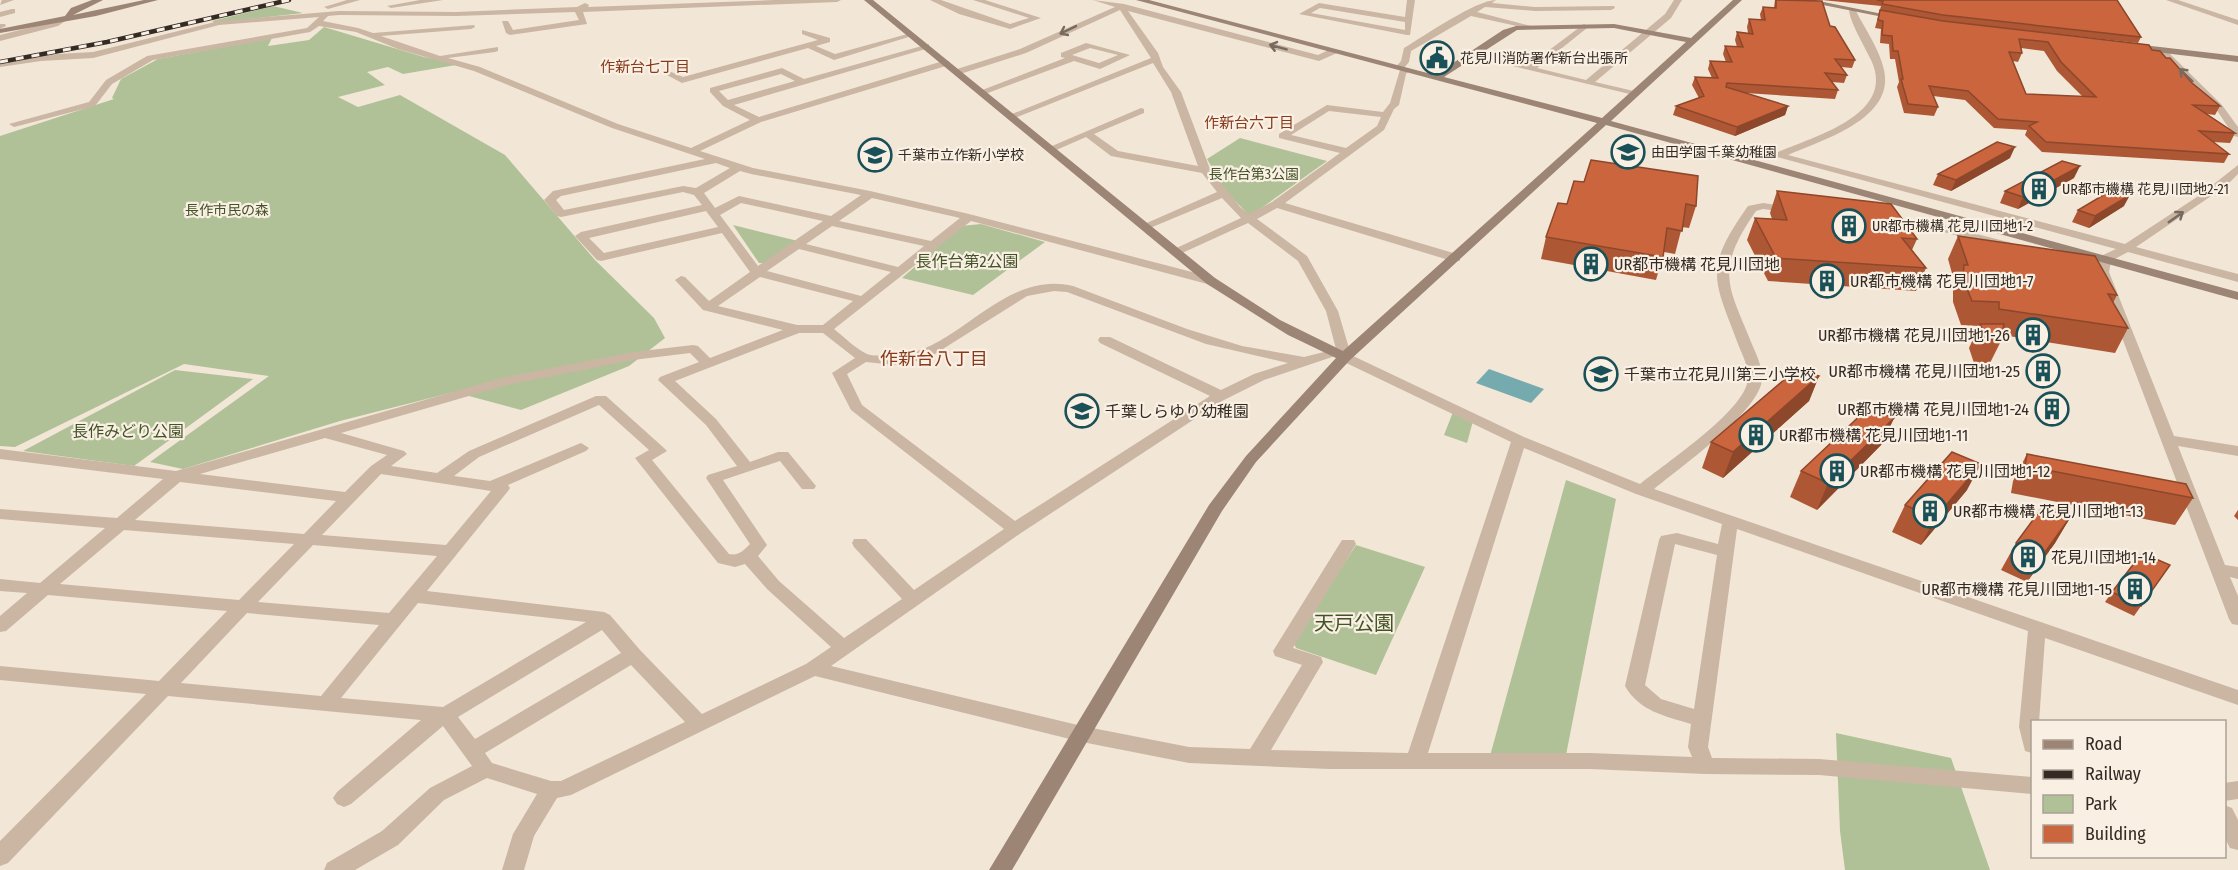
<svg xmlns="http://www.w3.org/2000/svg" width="2238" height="870" font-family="'Fira Sans Condensed','Noto Sans JP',sans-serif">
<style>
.green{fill:#b1c197}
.water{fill:#75abaf}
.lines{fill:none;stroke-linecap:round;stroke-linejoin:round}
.street{fill:#cab6a3;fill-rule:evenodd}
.secondary{fill:#9d8575;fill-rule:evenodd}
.rail-casing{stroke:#342b25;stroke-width:4.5}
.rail{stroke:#f9f0e3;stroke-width:3;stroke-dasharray:8;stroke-linecap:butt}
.wall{fill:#ae5734;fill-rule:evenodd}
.shaded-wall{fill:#8d472b}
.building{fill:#ca653d;stroke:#8d472b;stroke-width:1.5;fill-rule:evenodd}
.oneway{stroke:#786a5e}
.labels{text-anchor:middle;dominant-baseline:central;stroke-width:4.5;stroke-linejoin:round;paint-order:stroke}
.far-poi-label{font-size:14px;fill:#342b25;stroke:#f9f0e3;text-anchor:start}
.far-park-label{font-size:14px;fill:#425328;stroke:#f9f0e3}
.far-neighbourhood-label{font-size:15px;fill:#86391c;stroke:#f9f0e3}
.park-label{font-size:16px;fill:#425328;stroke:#f9f0e3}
.poi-label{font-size:16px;fill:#342b25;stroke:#f9f0e3;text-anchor:start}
.neighbourhood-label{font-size:18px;fill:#86391c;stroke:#f9f0e3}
.near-park-label{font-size:20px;fill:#425328;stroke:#f9f0e3}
</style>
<rect width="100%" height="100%" fill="#f2e6d7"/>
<path class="green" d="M273,6L303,13L215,23L212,21Z
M324,27L424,57L462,64L403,74L388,67L367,72L385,85L338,97L358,107L400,95L505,155L595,260L654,318L665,338L629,366L521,410L454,392L340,421L183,469L150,462L269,376L184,364L15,447L0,446V136L114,99L112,98L121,79L158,59L272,38L268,46L309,40Z
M1240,138L1327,161L1253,214H1248L1226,192L1207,159Z
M981,224L1045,242L973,295L902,278L961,226Z
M733,225L798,241L765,263H759Z
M175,370L253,379L134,466L23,451Z
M1453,412L1473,421L1467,443L1444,435Z
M1566,480L1616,499L1566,755L1490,756Z
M1356,545L1425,567L1376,675L1296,648L1293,641Z
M1836,733L1951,758L1990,870H1845L1840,831Z"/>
<path class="water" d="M1489,369L1544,389L1531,403L1476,383Z"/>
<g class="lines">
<path class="street" d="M2,0H14L0,5Z
M347,0H360L328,9L324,7Z
M420,0H443L391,8L387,6Z
M774,0H841L837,2L583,12L587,24L510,35L506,33L502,21H508L513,30L579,20L575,12L456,16L339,15L328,16L323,21L358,28L373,33L474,25L475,27L471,29L381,36L440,56L498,47V51L495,52L448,58L480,67L618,124L691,148L750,120L723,106L710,92V88L782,68L804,79L929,44V48L734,105L759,117L943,61H949V65L761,122L700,151L753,168L870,191L969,214L1215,278L1217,281L1211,285L971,221L834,329C844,337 856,349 867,354C871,356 877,355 881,356C953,363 998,268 1073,286L1187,329L1242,346L1304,357L1336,349L1326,311L1298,261L1248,223L1180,254L1176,255L1170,251L1241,218L1222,198L1150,228L1146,229L1140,226L1217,192L1202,173L1111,156L1086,137L1054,151L1045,149L1141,108L1144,109V113L1094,134L1118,151L1198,166L1171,92L1153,63L1015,118L1007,116L1151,58L1120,10L1026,53L957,75L953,72L954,70L1020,49L1115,7L1093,0L1124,4L1318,55L1331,49H1337V53L1319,61L1128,11L1158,53L1163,67L1181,92L1210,169L1240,207L1249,214L1272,202L1340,153L1279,138V134L1327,105L1383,112L1390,103L1400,70L1395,68L1401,61L1404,48C1424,36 1476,0 1496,0L1492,3L1535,7L1614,6L1615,8L1611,10L1535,11L1485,7L1477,12L1535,27L1531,29L1471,16L1411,51L1409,62L1404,68L1410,70L1406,74L1399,105L1394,109L1384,130L1285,203L1460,255V261H1452L1277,208L1257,219L1307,256L1338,311L1351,355L1524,437L1640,484C1666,463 1738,415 1747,384C1750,372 1745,360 1740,349C1714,279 1702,271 1748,206L1763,203L1796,208V212L1792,213L1763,209L1756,211C1713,273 1729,286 1754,349C1759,360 1764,373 1761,385C1750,418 1682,466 1654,489L2238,690V705L2045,638L2039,722H2032V753L2025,751L2019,727L2028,631L1737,529L1708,747L1712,758L1819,759L2032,777V794L1819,775L1705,774L1590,769H1329L1189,763L1082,742L815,676L571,795L557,798L534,836L524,870H502L513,834L537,794L487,778L444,800L398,845L355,870H324L327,863L382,831L430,788L472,766L443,726L351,804L344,807L337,804L333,798L337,792L421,720L168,696L8,863L0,866V841L146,694L0,680V666L159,681L227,611L48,595L6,631L0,632V616L27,593L0,591V579L40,583L105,528L0,519V509L117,518L163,479L0,459V449L176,471L505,377L633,352L693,345L698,346L710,358L783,330L703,310L675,280L681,276L685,277L709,301L750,272L722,233L601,261L597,260L575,236L581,232L702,205L694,195L683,192L561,217L557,216L544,200L553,191L705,159L612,128L474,71L398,49L356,32L319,26L310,32L153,60L112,84L95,106L14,127L9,124L89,102L106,80L147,56L307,28L319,17L219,25L93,58L41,61L0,67V61L41,55L93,52L219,21L339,11L456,12L577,7L585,3L589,5L588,7ZM781,74L795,81L728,100L719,91ZM1329,111L1381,117L1377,126L1346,148L1291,135ZM716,163L730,168L696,188L683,186L564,210L556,200L561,196ZM740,171L751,174L861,195L831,216L739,196L715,208L704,193ZM872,198L960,218L931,241L839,221ZM741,203L823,221L758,266L720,215ZM706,211L718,227L604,253L589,238ZM832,226L924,246L898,267L806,244ZM799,249L891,272L861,296L767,271ZM760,277L853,301L823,325H797L718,306ZM1054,291L1067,292L1206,344L1288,363L1254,374L1221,390L1110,337H1100L1098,340L1100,343L1210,396L1015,521L862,405L847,374L866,362L894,365L927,359L1027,296ZM799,333H823L855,358L832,373L851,410L1004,529L914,590L866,539H854L852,543L854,547L902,599L844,638L779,581L758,556L767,545L723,480L780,461L802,489H814L816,486L788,452H778L750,462L716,419L675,381ZM690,353L699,362L660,377L658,380L706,425L737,466L708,475L706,478L750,544C744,550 739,556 729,554L652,460L667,451L664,448L606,396H596L469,451L437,473L391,466L407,454L404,451L341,433L507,385L633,360ZM1338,355L1340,360L1511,442L1408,753L1271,750L1323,662L1321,657L1293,648L1356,544L1354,540H1342L1273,651L1275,656L1302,665L1250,749L1189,747L1082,726L831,666L1021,533L1222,401L1264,380ZM599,405L649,450L635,458L718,563L735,567L745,564L767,589L831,647L806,664L702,714L640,650L610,615L604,612L427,591L508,491L510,488L508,485L586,451L589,448L581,443L576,445L490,481L454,476L479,457ZM325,438L387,455L371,466L345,492L200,474ZM1524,448L1636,494L1722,524L1718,544L1677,533L1661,536L1659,540L1625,686C1639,711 1665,716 1691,724L1688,747L1692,757L1590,753H1428ZM381,474L491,491L446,545L322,535ZM180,482L336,501L304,534L135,520ZM124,530L294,544L239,600L60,584ZM1675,544L1717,555L1694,709L1661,699L1645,685ZM313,545L437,556L389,613L258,602ZM418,603L586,622L443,707L341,698ZM247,613L379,625L321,696L181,683ZM602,630L621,653L475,739L458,717ZM631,665L685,722L561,781H551L492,763L485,753Z
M930,0H941L1010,24L1029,18L973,0H985L1041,18L1010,29L959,14Z
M1407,0H1415L1410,35H1407L1299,14L1319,3L1405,17ZM1320,8L1405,22V30L1311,13Z
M1674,0H1682L1671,18L1595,82L1638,92V96L1467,55L1471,52L1528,66L1584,24L1588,26L1587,28L1537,68L1586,80L1665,14Z
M2166,0H2178L2238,20V25Z
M12,9H15V13L0,17V12Z
M1849,9L1856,11C1865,29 1880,50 1884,70C1895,119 1822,140 1788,155L2125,244L2200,195L2238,165V174L2226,186L2136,247L2238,274V282L2128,252L2111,261L2109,272L2174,436L2238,446V456L2178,446L2225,565L2238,567V579L2230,577L2238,596V625L2232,624L2229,619L2097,272L2101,256L2116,249L1777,157L1778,152C1815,136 1897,114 1871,60C1865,47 1849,21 1849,9Z
M61,17L68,19L58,26L0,41V35L52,22Z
M0,24H5L6,26L0,29Z
M802,30L830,38V42L816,46L835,54L911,33L915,35L834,60L808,48L682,83L665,74L669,71L683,77L818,40L802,34Z
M1086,43L1130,55L1100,69L1074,61L985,94L977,92L1065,58L1061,57V53ZM1090,48L1118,55L1099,63L1072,55Z
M2158,48H2164L2222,105L2238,127V137L2234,136L2216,109L2158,52Z
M1885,217L1945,226L2012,243L2014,246L2008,250L1944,232L1881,222L1879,220Z
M2238,781V799L2224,801V783Z
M2224,805L2232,808L2238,820V850L2230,848L2224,836Z"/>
<path class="secondary" d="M92,0H103L73,15L144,0H158L96,16L0,33V29L65,16L71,8Z
M864,0H873L1215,278L1280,320L1343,351L1597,123L1136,0H1149L1435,75L1503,30L1516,26L1614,24L1691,38L1733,0H1742L1611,121L2238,292V300L1606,125L1350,360L1256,462L1222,511L1012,870H989L1209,505L1246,456L1336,358L1288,335L1207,284ZM1614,28L1686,42L1602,118L1444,77L1517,30Z
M1798,0H1814L1902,18L1898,20Z
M2134,44L2238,56V62L2131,49L2130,47Z"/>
<g class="rail-casing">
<path id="rail" d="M0,62L107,42L289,0"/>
</g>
<use href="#rail" class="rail"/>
</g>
<path class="wall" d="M1775,0H1814L1830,26L1855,60L1852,68L1841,67L1847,75L1844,83L1832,82L1838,90L1835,99L1745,93L1788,106L1785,115L1735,136L1673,115L1676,106L1699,98L1692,85L1695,77L1712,78L1708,69L1710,61L1726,62L1723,54L1725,46L1737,47L1735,40L1737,32L1748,33L1747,27L1749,19L1761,20L1760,14L1763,7L1774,8Z
M1822,0H2117L2141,37L2138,43L1940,21L2152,50L2166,58L2192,83L2220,106L2215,115L2207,114L2235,133L2230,143L2213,142L2229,154L2224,163L2042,152L2025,135L2027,130L1994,128L1965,100L1933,96L1938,107L1934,116L1904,113L1897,87L1899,82L1895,59H1890L1889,44L1880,43L1881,29L1875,28L1881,6ZM2021,48L2044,51L2057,71L2083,97L2026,94L2013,61L2018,62L2022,53Z
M2010,158L1951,191L1933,185L1938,174Z
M2074,178L2018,209L2000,203L2005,191Z
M1574,181L1696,206L1689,228L1682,227L1675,254L1664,252L1656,280L1541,259L1546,237L1567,204Z
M1777,191L1917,239L1912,250L1926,268L1916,291L1768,281L1747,240L1755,218L1772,219L1770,213Z
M2124,206L2089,228L2072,222L2078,210Z
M1958,236L2117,295L2113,303L2128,328L2115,353L2002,335L2001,341L1989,365L1974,363L1969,348L1979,326L1961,325L1953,302V288L1955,284L1948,259Z
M1819,376L1809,401L1723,478L1702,468L1711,442Z
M1894,418L1882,444L1817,510L1790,497L1801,471Z
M2027,454L2193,498L2175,525L2011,493L2013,481Z
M1967,490L1921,545L1892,532L1905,505Z
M2238,510V520L2234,516Z
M2071,516L2055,543L2027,582L2001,570L2016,543Z
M2170,565L2134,616L2105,602L2112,592Z"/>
<path class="shaded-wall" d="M1788,106L1785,115L1735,136L1737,127Z
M2015,147L2010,158L1951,191L1956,180Z
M2080,166L2074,178L2018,209L2023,197Z
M2130,195L2124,206L2089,228L2095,216Z
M1819,376L1809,401L1723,478L1733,452Z
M1894,418L1882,444L1817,510L1828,483Z
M1981,464L1967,490L1921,545L1935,518Z
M2071,516L2055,543L2027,582L2043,555Z"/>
<path class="building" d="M1776,0L1822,1L1830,26L1835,27L1855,60L1835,59L1847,75L1825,73L1838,90L1727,83L1726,87L1788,106L1737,127L1676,106L1704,96L1695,77L1718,78L1710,61L1732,62L1725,46L1743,47L1737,32L1753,34L1749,19L1765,20L1763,7L1776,8Z
M1877,0H2117L2141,37L1943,15L1882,4L1883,1Z
M1880,10L1943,21L2149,45L2152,50L2160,51L2166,58H2170L2192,83L2220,106L2193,105L2235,133L2199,131L2229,154L2046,142L2029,126L2037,122L1998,119L1968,91L1929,86L1938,107L1908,104L1901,79H1903L1898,51H1893L1892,36L1882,35L1883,21L1878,20ZM2019,39L2048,42L2061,62L2096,97L2026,94L2009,52L2022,53Z
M1997,142L2015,147L1956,180L1938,174Z
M1591,160L1698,176L1696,206L1686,204L1682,231L1667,228L1663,257L1546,237L1558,203L1567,204L1574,181L1584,182Z
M2062,161L2080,166L2023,197L2005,191Z
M2127,181L2130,195L2095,216L2078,210Z
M1777,191L1891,204L1917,239L1902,238L1926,268L1776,258L1755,218L1787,220Z
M1958,236L2095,256L2117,295L2108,294L2128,328L1999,309V302L1972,301L1963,279L1964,265H1968Z
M1980,324H2004L2001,341L1986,338Z
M1798,368L1819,376L1733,452L1711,442Z
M1868,408L1894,418L1828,483L1801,471Z
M1952,452L1981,464L1935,518L1905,505Z
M2027,454L2186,484L2193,498L2025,466Z
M2044,505L2071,516L2043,555L2016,543Z
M2142,553L2170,565L2141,606L2112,592Z"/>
<defs><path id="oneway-shaft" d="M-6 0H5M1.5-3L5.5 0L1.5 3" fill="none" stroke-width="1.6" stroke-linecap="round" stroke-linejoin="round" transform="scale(1.5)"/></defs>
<g class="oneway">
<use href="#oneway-shaft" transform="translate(1068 30) rotate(154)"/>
<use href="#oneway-shaft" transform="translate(1278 47) rotate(-165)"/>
<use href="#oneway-shaft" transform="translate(2186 75) rotate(-136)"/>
<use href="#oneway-shaft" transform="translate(2176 217) rotate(-35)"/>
</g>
<defs>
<g id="civic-ring" transform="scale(1.725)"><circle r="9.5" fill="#f9f0e3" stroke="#1a5057" stroke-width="1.5"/><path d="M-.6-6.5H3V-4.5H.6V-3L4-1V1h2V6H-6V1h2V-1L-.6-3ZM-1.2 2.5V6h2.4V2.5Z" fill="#1a5057"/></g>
<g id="school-ring" transform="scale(1.725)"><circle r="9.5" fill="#f9f0e3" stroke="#1a5057" stroke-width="1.5"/><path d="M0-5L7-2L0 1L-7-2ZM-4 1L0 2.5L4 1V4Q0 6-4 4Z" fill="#1a5057"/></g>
<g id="building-ring" transform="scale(1.725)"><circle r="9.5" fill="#f9f0e3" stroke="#1a5057" stroke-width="1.5"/><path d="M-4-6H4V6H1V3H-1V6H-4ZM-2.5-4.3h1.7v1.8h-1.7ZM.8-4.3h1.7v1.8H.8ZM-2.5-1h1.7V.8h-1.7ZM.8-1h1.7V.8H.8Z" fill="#1a5057"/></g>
</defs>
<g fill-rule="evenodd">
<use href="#civic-ring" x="1437" y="58"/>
<use href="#school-ring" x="1628" y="152"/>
<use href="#school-ring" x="875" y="155"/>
<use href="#building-ring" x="2039" y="189"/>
<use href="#building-ring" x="1849" y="226"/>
<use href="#building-ring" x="1591" y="264"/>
<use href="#building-ring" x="1827" y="281"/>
<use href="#building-ring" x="2033" y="335"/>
<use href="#building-ring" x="2043" y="371"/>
<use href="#school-ring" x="1601" y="374"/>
<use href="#building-ring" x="2052" y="409"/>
<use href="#school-ring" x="1082" y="411"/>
<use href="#building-ring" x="1756" y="435"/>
<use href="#building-ring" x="1837" y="471"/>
<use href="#building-ring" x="1930" y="511"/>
<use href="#building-ring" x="2028" y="557"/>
<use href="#building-ring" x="2135" y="589"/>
</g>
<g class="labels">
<g class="far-poi-label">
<text x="1460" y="58">花見川消防署作新台出張所</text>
<text x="1651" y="152">由田学園千葉幼稚園</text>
<text x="898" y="155">千葉市立作新小学校</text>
<text x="2062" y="189">UR都市機構 花見川団地2-21</text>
<text x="1872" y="226">UR都市機構 花見川団地1-2</text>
</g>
<g class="far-park-label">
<text x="1254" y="174">長作台第3公園</text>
<text x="227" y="210">長作市民の森</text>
</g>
<g class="far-neighbourhood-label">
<text x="645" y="67">作新台七丁目</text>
<text x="1249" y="123">作新台六丁目</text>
</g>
<g class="park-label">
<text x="967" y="261">長作台第2公園</text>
<text x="128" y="431">長作みどり公園</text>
</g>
<g class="poi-label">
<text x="1614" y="264">UR都市機構 花見川団地</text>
<text x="1850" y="281">UR都市機構 花見川団地1-7</text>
<text x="2010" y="335" text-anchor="end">UR都市機構 花見川団地1-26</text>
<text x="2020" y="371" text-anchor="end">UR都市機構 花見川団地1-25</text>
<text x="1624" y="374">千葉市立花見川第三小学校</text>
<text x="2029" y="409" text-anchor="end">UR都市機構 花見川団地1-24</text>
<text x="1105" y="411">千葉しらゆり幼稚園</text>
<text x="1779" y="435">UR都市機構 花見川団地1-11</text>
<text x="1860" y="471">UR都市機構 花見川団地1-12</text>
<text x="1953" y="511">UR都市機構 花見川団地1-13</text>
<text x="2051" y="557">花見川団地1-14</text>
<text x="2112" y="589" text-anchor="end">UR都市機構 花見川団地1-15</text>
</g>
<g class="neighbourhood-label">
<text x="934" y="359">作新台八丁目</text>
</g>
<g class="near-park-label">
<text x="1354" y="623">天戸公園</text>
</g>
</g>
<rect x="2031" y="720" width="195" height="138" fill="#f9f0e3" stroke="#aaa197" stroke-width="1.5"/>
<rect x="2043" y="740" width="30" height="9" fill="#9d8575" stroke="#aaa197" stroke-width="1.5"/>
<text x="2085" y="750" font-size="18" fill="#342b25">Road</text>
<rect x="2043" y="770" width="30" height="9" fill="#342b25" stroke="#aaa197" stroke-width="1.5"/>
<text x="2085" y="780" font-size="18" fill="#342b25">Railway</text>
<rect x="2043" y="795" width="30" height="18" fill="#b1c197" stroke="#aaa197" stroke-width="1.5"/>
<text x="2085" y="810" font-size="18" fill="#342b25">Park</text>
<rect x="2043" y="825" width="30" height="18" fill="#ca653d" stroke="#aaa197" stroke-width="1.5"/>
<text x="2085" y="840" font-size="18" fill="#342b25">Building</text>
</svg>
